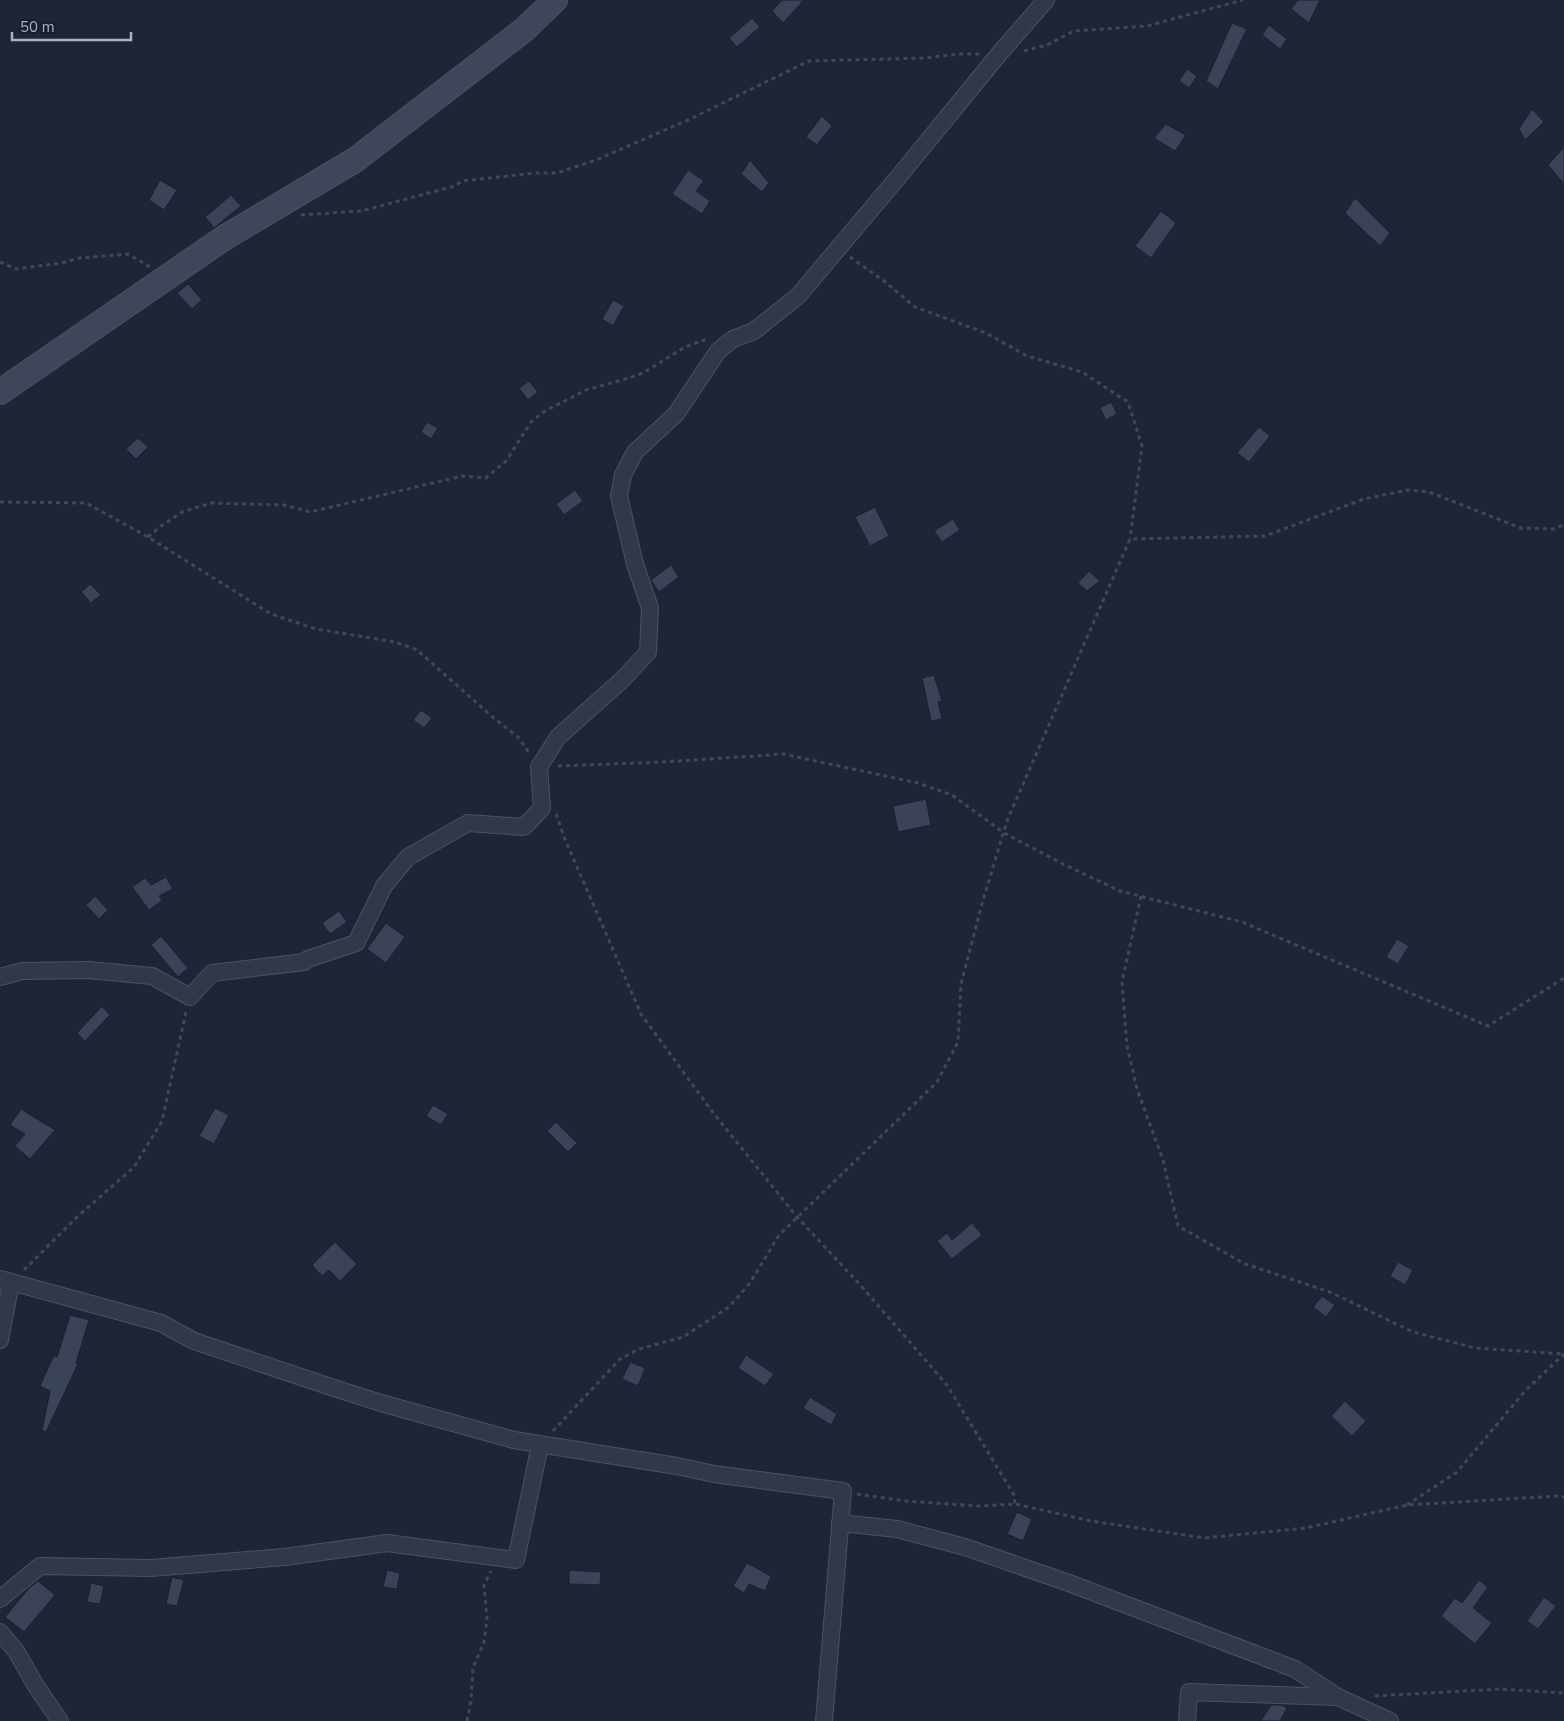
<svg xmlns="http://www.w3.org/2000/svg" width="1564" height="1721" font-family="'Nunito Sans',sans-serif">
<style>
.building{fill:#3a4357;stroke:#1a1f2d}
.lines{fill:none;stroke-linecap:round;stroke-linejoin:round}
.minor-casing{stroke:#4c5262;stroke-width:18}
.secondary-casing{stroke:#4c5262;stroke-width:26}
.path{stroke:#3b4d52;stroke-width:3;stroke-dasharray:4 4;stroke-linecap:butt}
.minor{stroke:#323847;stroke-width:16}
.secondary{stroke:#40465a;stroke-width:24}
</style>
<rect width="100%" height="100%" fill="#1e2536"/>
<path class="building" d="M782,0H804L783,23L772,11Z
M1298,0H1320L1309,23L1291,9Z
M752,18L760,27L737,47L729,38Z
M1232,23L1247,29L1218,89L1206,81Z
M1269,25L1287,39L1280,49L1262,35Z
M1187,69L1197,76L1189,88L1179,81Z
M1532,109L1544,122L1525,140L1519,129Z
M822,116L832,126L817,145L806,137Z
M1166,124L1186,135L1175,151L1154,138Z
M1564,147V184L1548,165Z
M750,160L769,183L762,192L741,174Z
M688,170L704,181L696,191L710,201L702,214L672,194Z
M160,180L177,190L164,210L149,200Z
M231,195L241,206L214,228L205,217Z
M1355,198L1390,233L1380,246L1345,213Z
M1161,211L1176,223L1151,258L1135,246Z
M188,284L202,300L192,309L177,293Z
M613,300L624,306L613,326L602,319Z
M529,381L538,392L528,400L519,388Z
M1111,402L1117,414L1106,420L1100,408Z
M427,422L438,428L431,439L421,432Z
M1259,427L1270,436L1249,462L1237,453Z
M138,438L148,447L136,459L126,449Z
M575,490L583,501L564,515L556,504Z
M875,507L889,536L870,546L855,517Z
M953,519L960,530L942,542L934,531Z
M671,565L679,577L659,592L651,580Z
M1089,571L1100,581L1087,591L1078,583Z
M90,584L101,595L91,603L81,592Z
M934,675L942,701L938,702L942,719L931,721L922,678Z
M421,710L432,718L424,728L413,720Z
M926,799L931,825L898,832L893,806Z
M166,877L173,889L159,896L162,901L149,910L132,887L145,878L151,885Z
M95,896L108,910L99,919L86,905Z
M339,911L347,922L330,934L322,923Z
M386,923L405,937L386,963L367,949Z
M161,936L188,968L178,977L151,945Z
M1397,939L1409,946L1398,964L1386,957Z
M102,1006L110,1015L85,1041L77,1033Z
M433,1105L448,1114L441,1125L426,1116Z
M215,1108L229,1115L214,1144L199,1136Z
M21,1109L55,1130L30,1159L15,1146L25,1134L10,1125Z
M556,1122L577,1143L568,1152L547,1131Z
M972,1223L982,1235L952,1259L937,1241L947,1233L952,1240Z
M335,1242L357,1264L340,1281L329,1270L322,1276L312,1265Z
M1398,1262L1413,1270L1405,1285L1390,1276Z
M1322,1296L1335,1305L1326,1317L1313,1307Z
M70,1315L89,1320L76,1363L78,1364L46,1432L42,1430L50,1391L40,1386L54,1355L57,1357Z
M746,1355L774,1374L765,1386L738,1368Z
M630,1362L645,1368L638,1386L622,1379Z
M810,1397L837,1414L831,1425L803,1408Z
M1345,1401L1366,1421L1352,1436L1331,1416Z
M1017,1512L1032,1519L1023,1541L1007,1534Z
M747,1563L771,1576L765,1591L749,1584L744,1593L733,1586Z
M387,1570L400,1573L397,1589L383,1587Z
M569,1570L601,1572L600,1585L569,1584Z
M172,1577L184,1580L177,1606L166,1604Z
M1479,1580L1488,1587L1473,1608L1492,1623L1475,1644L1441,1616L1455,1598L1462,1603Z
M38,1581L55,1595L24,1632L5,1617L29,1588Z
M91,1583L104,1586L100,1604L87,1602Z
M1544,1597L1556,1606L1538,1629L1527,1621Z
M1271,1705H1282L1287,1708L1280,1721H1261Z"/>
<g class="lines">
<g class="minor-casing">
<path id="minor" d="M0,977L22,971L88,970L152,976L190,997L212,973L304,962L308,959L356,943L384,886L408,857L468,823L524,827L542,808L539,767L558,737L622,680L648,652L650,608L635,564L619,496L623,475L635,452L676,414L718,351L733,339L754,331L798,296L900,175L999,54L1046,0
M0,1279L161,1323L194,1341L331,1387L381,1403L514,1440L677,1466L714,1474L843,1491L824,1721
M0,1340L11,1282
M840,1523L897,1529L965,1547L1069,1583L1295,1669L1338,1697L1390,1721
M0,1599L40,1566L151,1568L285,1557L387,1543L516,1560L540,1445
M0,1632L16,1651L36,1686L60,1721
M1187,1721L1189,1692L1338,1697"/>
</g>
<g class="secondary-casing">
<path id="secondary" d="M0,392L224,238L355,160L525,29L555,0"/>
</g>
<path class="path" d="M1024,51L1047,45L1074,31L1147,26L1243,0
M301,215L361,211L455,186L462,181L535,173H557L596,160L688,120L809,61L925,58L959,54H980
M850,257L884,281L915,307L986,333L1027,356L1082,372L1128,402L1142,446L1130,539
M0,262L16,269L61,263L80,258L128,254L150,267
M0,502L86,503L148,537L271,614L316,629L395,642L417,650L495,719L518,737L530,754
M148,537L161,526L182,512L211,503L284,505L310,512L463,476L486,478L506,461L531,422L545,411L586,390L629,378L643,373L685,347L707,339
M558,766L663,762L783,754L918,783L952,795L1004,833L1065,865L1120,891L1242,922L1488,1026L1564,978
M556,814L564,837L641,1014L711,1110L797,1217L863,1288L947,1385L1014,1495L1015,1504
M1141,896L1122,982L1127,1046L1137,1089L1163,1160L1178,1226L1245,1264L1330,1292L1413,1332L1475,1348L1564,1354
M24,1270L76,1218L134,1167L162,1121L186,1012
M553,1431L620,1359L639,1349L683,1337L729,1307L750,1283L779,1235L937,1082L958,1042L961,984L983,900L1007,821L1130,539L1265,536L1364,499L1408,490L1429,492L1521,528L1554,529L1564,525
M857,1494L905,1501L978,1506L1015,1504L1091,1521L1204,1538L1306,1528L1407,1505L1557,1496L1564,1497
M1407,1505L1457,1472L1525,1391L1564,1354
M1375,1696L1499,1689L1564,1693
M467,1721L471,1701L473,1668L484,1642L487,1619L484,1585L491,1571"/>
<use href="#minor" class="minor"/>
<use href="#secondary" class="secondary"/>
</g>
<path d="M12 32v8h119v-8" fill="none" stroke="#abb2c4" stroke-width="2.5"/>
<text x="20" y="32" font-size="15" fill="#abb2c4" stroke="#181d2b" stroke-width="4" paint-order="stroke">50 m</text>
</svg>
